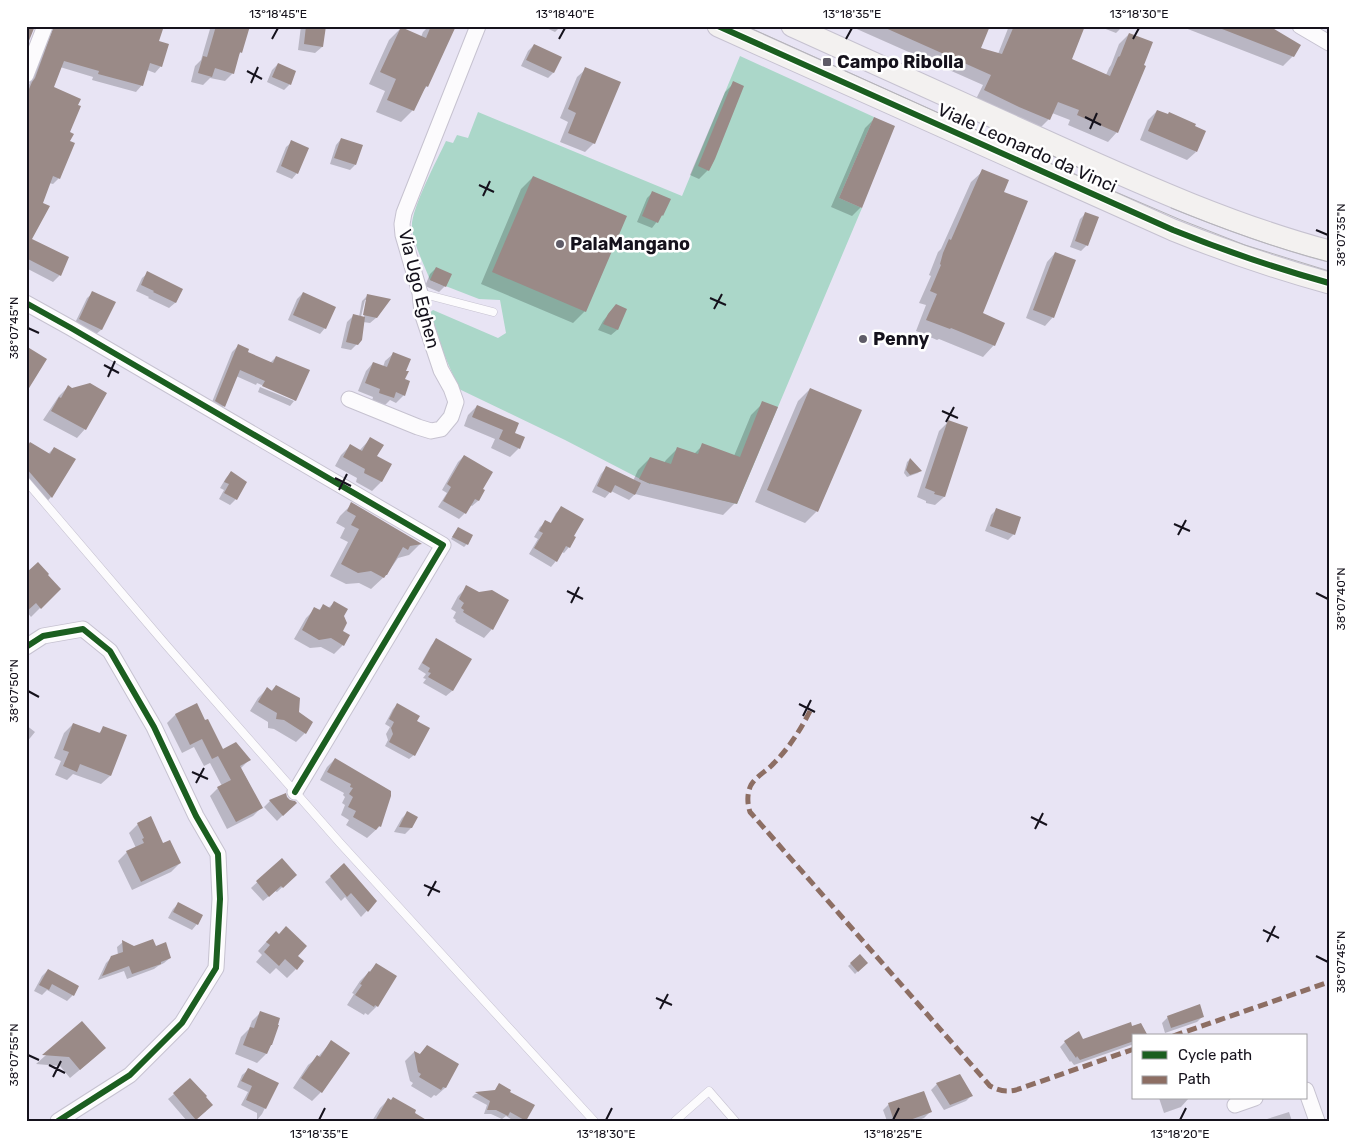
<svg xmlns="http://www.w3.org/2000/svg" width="1355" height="1147" font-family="Rubik,sans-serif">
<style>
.pitch{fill:#abd7c9}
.shadow{fill:#0003;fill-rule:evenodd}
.building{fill:#9a8a87}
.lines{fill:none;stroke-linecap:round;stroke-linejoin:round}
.lane-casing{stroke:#c6c2d0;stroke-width:9}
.street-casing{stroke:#c6c2d0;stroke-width:17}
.secondary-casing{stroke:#c6c2d0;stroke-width:23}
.lane{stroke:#fcfbfd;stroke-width:8}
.street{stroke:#fcfbfd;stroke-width:15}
.secondary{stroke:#f3f1f0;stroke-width:21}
.tram{stroke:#b5b4b8;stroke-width:1}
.quiet{stroke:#8d6e63;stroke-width:5;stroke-dasharray:10 5;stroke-linecap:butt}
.cycleway-casing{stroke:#fff;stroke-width:9}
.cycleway{stroke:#1b5e20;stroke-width:6}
.ticks{fill:none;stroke:#15121c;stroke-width:2}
.poi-dot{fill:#5f5c68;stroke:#fff;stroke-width:2}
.labels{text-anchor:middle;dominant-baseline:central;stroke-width:5;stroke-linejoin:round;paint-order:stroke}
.poi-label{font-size:18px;font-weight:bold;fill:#15121c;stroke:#fff;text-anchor:start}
.street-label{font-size:18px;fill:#15121c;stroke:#fff}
.neatline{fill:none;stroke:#15121c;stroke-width:2}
.ticks-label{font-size:12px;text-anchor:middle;fill:#15121c}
</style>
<rect width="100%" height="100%" fill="#e8e4f4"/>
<path class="pitch" d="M740,56L874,117L839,198L862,208L737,504L651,482L650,484L565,440L459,389L427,315L433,310L498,338L506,333L500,300L479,299L430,280C424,264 414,246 412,228C410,211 437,160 446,141L453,143L457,135L468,138L478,112L682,196Z"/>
<path class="shadow" d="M46,26H162L157,42L161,66L155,73L147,70L142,85L136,92L92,80L93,77L60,67L52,88L68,133L69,142L59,178L53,184L49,183L31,239L60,275L53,282L26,268V85H29L48,36Z
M202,26H249L241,52L238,55L233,73L225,81L210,78L203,85L191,82L195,66L201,60L210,29Z
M301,26H325L322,47L315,53L298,50Z
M429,26H448L427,86L421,93L413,110L401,122L376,112L385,91L369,84L389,40L401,28L421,37L423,32Z
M542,26H561L555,32Z
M850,26H989L979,48L998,54L1009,26H1084L1070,60L1106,75L1109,68L1111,65L1119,44L1129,34L1117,132L1108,142L1068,125L1070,120L1052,113L1049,119L1039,129L976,99L983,85Z
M1098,26H1123L1116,33Z
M1180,26H1266L1293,56L1283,66Z
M534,45L560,58L553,73L548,78L521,66L528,51Z
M278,64L290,84L284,90L267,82L272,70Z
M586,69L619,83L594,143L585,152L560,142L568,122L560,118L577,77Z
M734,83L708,170L699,179L690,175L725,92Z
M1157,111L1196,152L1187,160L1140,140L1148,120Z
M874,119L861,207L852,216L831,207L865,128Z
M341,139L355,165L350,170L330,164L336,145Z
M292,142L297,173L292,179L276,172L286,147Z
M983,171L1003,192L981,314L994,345L983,357L939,339L937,340L916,331L926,305L919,303L931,276L929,275L938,252L941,249L971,182Z
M533,177L585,311L573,323L481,284L521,189Z
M653,192L669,199L662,215L652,228L637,222L647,198Z
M1086,213L1087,245L1081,251L1070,247L1080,219Z
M1055,253L1053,317L1045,326L1026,318L1047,262Z
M436,268L445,286L439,292L425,286L430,274Z
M148,273L181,289L175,303L169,308L148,298L149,297L136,291L142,278Z
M93,293L114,303L101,330L95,335L74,325L87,298Z
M303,293L325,328L320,334L288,320L297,299Z
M367,296L376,318L370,323L363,322L357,344L351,350L341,348L347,322L353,316L359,317L362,301ZM365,300H367L363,322L360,321Z
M611,311L617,330L611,335L598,330L603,321Z
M238,346L246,352L270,363L276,357L295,400L294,401V399L257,383L256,385L236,376L224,406L218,412L210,407L232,352Z
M393,354L404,371V395L396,403L390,400L385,405L372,401L373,397L358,391L366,371L373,363L383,367L385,361Z
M68,387L85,429L77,438L43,420L59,396Z
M260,387L294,401L290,406L258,392Z
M810,389L817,511L805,523L755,502L798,401Z
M763,403L735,503L723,515L635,494L629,500L611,491L605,498L592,492L601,474L606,468L633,481L638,470L650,458L664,463L666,460L678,448L694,454L703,445L734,456L751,415Z
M477,406L513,434L519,448L510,457L491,448L495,439L464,426L468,415Z
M948,422L944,497L935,505L926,503V501L917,497L939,431Z
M370,439L376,457L391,465L381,482L372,491L356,482L357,478L335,466L341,455L350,446L359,451Z
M30,444L48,454L54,448L51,497L43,506L26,487V448Z
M464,456L481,489L483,491L478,501L472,506L470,505L465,513L459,519L438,507L447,493L442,490L458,462Z
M910,459L920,471L918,473L907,477L904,473L907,462Z
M231,472L236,499L230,505L219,499L224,490L220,488L226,478Z
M352,504L420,544L409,555L398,558L386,575L371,589L359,583L346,584L330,576L348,542L340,538L345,528L336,523L340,516Z
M561,508L573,537L569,547L564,553L562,552L556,561L551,567L529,554L538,539L534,537L540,527L546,522L550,524L556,513Z
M996,510L1014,534L1008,540L985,531L991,515Z
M456,531L467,544L464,547L451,539Z
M46,575L59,589L31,617L26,611Z
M467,587L492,629L484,638L457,623L455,621L456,620L453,618L456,612L451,609L458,596Z
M334,603L342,616L341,632L343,645L334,654L321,647L310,648L294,639L306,618L315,609L318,611L323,606L328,608Z
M436,640L470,659L452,691L446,696L423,683L426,679L423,678L426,674L418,669L431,646Z
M276,686L298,713L305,733L296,742L274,729L268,728V722L250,711L258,698L267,689L271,691Z
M196,705L222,751L249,760L241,768L261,808L253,816L227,829L210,796L218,788L222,786L210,763L204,766L194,747L182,753L167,723L175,715Z
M397,705L415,722L414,755L409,759L385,746L388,740L386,734L390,727L385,724L393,709Z
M73,724L98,734L104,728L110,776L101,784L73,774L67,780L55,775L61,761L54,758L64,733Z
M26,725L35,732L26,743Z
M335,759L380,826L367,838L346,825L349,820L341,815L345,805L342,803L345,797L343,795L344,793L320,780L327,767Z
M285,794L286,798L295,803L277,821L264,807L270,801Z
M407,813L411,828L405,834L394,832L402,818Z
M138,824L163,845L180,863L171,872L132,890L118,861L127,852L136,848L129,833Z
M282,859L290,880L277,892L275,891L263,901L251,888Z
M344,865L376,901L361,917L345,897L341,901L325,882Z
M178,904L197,924L192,930L168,918L173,909Z
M267,941L296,956V969L287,978L276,968L270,974L256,962L262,955L258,951Z
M123,942L134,947L155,948L170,958L164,963L158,966L154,969L127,979L124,971L98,980L106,963L112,957L118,955L117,947Z
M860,956L866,963L855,974L848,966Z
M376,965L395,977L377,1006L368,1015L365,1013L364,1015L347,1005L354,994L352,993L360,981Z
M48,970L73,995L67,1001L47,990L42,995L34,991L42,976Z
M261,1012L271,1045L269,1048L266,1054L257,1063L235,1054L241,1037L249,1029L252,1021Z
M1203,1016L1197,1022L1165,1033L1162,1023L1168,1017Z
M82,1023L104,1048L95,1057L70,1078L60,1066L36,1064Z
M1134,1036V1044L1074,1065L1071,1061L1070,1062L1060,1047L1065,1042Z
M331,1042L321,1092L312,1101L293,1088L308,1065L318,1057Z
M427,1047L458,1064L445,1088L436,1096L434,1095L431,1098L411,1086L413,1083L410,1081L405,1061L414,1052L419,1055Z
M248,1070L277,1084L262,1114L257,1120V1113L241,1105L248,1092L237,1087L242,1075Z
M959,1075L972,1095L966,1101L944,1110L931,1090L937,1084Z
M499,1085L508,1093L533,1106L525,1121H514L506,1116L502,1119L491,1114H484L487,1105L472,1097L475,1094L494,1092Z
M174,1094L206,1111L194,1121H187L168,1099Z
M1159,1098H1189L1181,1107L1164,1113Z
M388,1100L413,1114L417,1121H372L380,1108Z
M889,1104L930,1112L924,1118L916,1121H887L883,1110Z
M1289,1112L1292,1121H1266L1267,1119Z"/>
<path class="building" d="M26,26H35L26,48Z
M54,26H164L159,41L169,44L162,67L150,63L143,86L98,74L99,71L64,61L54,87L81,99L78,105L81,106L70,132L74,134L70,141L75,143L60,179L53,176L43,203L50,206L32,239L69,257L61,276L26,258V96L32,82L35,78Z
M216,26H250L242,53L240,52L234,74L215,68L212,77L198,73L203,56L207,57Z
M306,26H326L323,47L304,44Z
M431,26H456L428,87L426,86L414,111L387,100L396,79L380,72L401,27L426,38Z
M881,26H990L981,48L1002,54L1014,26H1085L1072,59L1110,76L1118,57L1120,56L1129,33L1153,42L1144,65L1146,66L1118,133L1077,115L1079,110L1058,102L1050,120L1019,107L984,90L991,75Z
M1217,26H1269L1301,45L1294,57L1217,27Z
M534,44L562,57L554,73L526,60Z
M278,63L296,71L291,85L272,77Z
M585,67L621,82L595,144L568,133L576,113L568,109Z
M733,81L744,86L715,159L709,171L698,166Z
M1157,110L1168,114L1169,112L1196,124L1195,126L1206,131L1197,152L1148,131Z
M874,117L895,126L862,208L839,198Z
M341,138L363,145L356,165L334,158Z
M291,140L309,148L298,174L281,166Z
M982,169L1009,180L1004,192L1028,201L983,313L1005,323L995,346L951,328L950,329L926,320L937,294L930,291L941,265L940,264L943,253L949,239L951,240Z
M533,176L627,216L586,312L492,272Z
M652,191L671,199L663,216L662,215L658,223L642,216Z
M1085,212L1099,217L1088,246L1075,241Z
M1055,252L1076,260L1054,318L1033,310Z
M436,267L452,274L446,287L430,280Z
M147,271L183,289L176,303L153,292L154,291L141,285Z
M92,291L116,302L102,330L79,319Z
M303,292L336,307L326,329L293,315Z
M367,294L391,299L377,318L363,315Z
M616,304L627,309L618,330L603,324L608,314Z
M353,314L365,317L362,340L358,345L346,342Z
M238,344L249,349L248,352L273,363L276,356L310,370L296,401L262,386L265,381L240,370L225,407L215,401Z
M26,346L47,359L26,393Z
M393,352L411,359L406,371H409L405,379L410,381L405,396L396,392L394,398L379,393L380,389L365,383L373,362L387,367Z
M90,383L107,393L86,430L51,411L59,397L61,398L68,385L72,388Z
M810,388L862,410L818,512L767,490Z
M762,401L778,407L737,504L648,483L639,479L650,457L671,464L677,447L698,454L702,443L740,457Z
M477,405L519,423L515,433L525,437L520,449L499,439L503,430L472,417Z
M948,420L968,427L945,497L934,494L935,492L925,488Z
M370,437L384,445L377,456L392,464L382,482L364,473L365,469L343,457L350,444L362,451Z
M30,442L50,454L54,447L76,459L52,498L26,468V449Z
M464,455L493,472L483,489L485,490L479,501L475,499L466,514L443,501L451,487L447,484Z
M910,458L922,471L910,475L906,470Z
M606,466L641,483L635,495L615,485L611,493L597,486Z
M231,471L247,482L237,500L224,493L229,484L224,482Z
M351,502L422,544L410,546L408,550L403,547L387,575H386L384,578L371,571L358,573L341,564L359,529L351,525L356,516L347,511Z
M561,506L584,519L574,536L576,537L570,548L566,546L557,562L534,548L543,533L539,531L545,520L551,523Z
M996,508L1021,517L1015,535L990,526Z
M458,527L473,535L468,545L452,537Z
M38,562L49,574L48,575L61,589L41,609L36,603L26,612V573Z
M466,585L479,592L492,590L509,600L493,630L466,614L463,612L464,610L461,608L464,603L459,599Z
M334,601L348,609L344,616L347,623L343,631L350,635L344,646L331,638L319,640L302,630L314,607L320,610L323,604L330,608Z
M436,638L472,659L453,691L428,677L431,673L428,672L430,668L422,663Z
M276,685L300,698L299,712L313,722L306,734L284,720L276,719L277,713L258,702L267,687L272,691Z
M197,703L205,720L208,719L223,749L236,742L251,760L240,766L263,808L236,822L217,787L231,780L218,756L212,759L202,739L190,745L175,714Z
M397,703L420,716L417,721L430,728L415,756L389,742L393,734L391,728L394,722L389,719Z
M73,723L100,733L103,726L127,735L111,776L80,764L77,772L63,766L69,752L63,750Z
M335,758L391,791V796L381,827L379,826L376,830L353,817L356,811L348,807L353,797L349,794L353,788L350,787L351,784L327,772Z
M286,793L287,797L290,800L295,801L297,803L283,816L269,800Z
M407,811L418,817L412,828L399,827Z
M151,816L163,843L170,840L181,863L141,882L126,851L144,843L142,839L144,838L137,823Z
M282,858L297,875L283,888L281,886L269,897L256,881Z
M344,863L377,901L368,912L351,893L347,897L330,876Z
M178,902L203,915L198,925L173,912Z
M286,926L307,946L298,956L304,961L297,970L285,959L279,966L264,952L270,945L266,942L276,931L279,934Z
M153,939L156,946L166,942L171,958L161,962V964L132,974L129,966L102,976L111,956L123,952L122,940L134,946Z
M860,954L868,963L858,972L850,963Z
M376,963L397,976L378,1007L375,1005L374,1007L355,995L362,985L360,984L369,971L370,972Z
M48,969L79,986L74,996L52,984L49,990L39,985Z
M1200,1004L1204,1017L1171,1028L1167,1016Z
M260,1011L280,1018L278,1025H279L272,1045H271L267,1054L243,1045L250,1027L254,1028Z
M82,1021L106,1048L80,1070L69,1057L42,1055Z
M1131,1022L1132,1026L1141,1023L1148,1036H1134V1041L1080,1060L1077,1056L1076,1058L1064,1041L1079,1031L1083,1039Z
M331,1040L350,1053L322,1093L301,1078L317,1055L320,1057Z
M427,1045L459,1064L446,1088L443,1087L441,1090L419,1077L421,1074L418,1072L414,1051L420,1054Z
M248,1068L279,1083L266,1109L246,1100L252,1086L241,1081Z
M960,1074L973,1096L950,1105L936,1083Z
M190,1078L207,1096L206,1097L213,1105L196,1120L173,1093Z
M499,1083L511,1090L510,1092L535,1105L526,1121L510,1112L508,1116L496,1110H487L490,1101L475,1092L495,1090Z
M924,1091L932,1112L907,1121H894L888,1103Z
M393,1097L416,1110L415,1113L428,1121H375L388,1098L391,1100Z"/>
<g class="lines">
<g class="lane-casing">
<path id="lane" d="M420,293L493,312
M26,481L167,646L340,843L594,1121
M675,1121L709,1091L735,1121"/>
</g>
<g class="street-casing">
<path id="street" d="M1300,26L1329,43
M26,75L45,26
M26,303L71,328L443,545L295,792
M349,399L418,427L431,431L441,429L451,417L456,402L451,388L441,370L422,313L420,293L403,235L402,224L404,213L478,26
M26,647L43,636L83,629L110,651L154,727L196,816L218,854L220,899L216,968L182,1023L130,1075L58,1121
M1306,1090L1317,1121
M1235,1105L1255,1098"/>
</g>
<g class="secondary-casing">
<path id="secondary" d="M718,26L1173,230C1225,251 1275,268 1329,283
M792,26C880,66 969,106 1057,146C1146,186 1235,226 1329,251"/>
</g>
<use href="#lane" class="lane"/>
<use href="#street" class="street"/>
<use href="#secondary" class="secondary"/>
<path class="tram" d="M746,26L1067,171L1181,220L1245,245L1329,271
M1040,150L1088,172
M1171,208C1223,229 1275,248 1329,262"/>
<path class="quiet" d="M810,711C801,729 789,748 774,763C767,771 756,776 751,785C747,793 747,803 750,812L990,1086C1000,1091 1006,1092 1016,1090L1134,1049
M1173,1036L1329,982"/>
<g class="cycleway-casing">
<path id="cycleway" d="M718,26L1173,230C1225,251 1275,268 1329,283
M26,303L71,328L443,545L295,792
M26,647L43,636L83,629L110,651L154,727L196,816L218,854L220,899L216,968L182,1023L130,1075L58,1121"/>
</g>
<use href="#cycleway" class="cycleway"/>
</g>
<path class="ticks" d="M272,39L278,28M559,39L565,28M846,39L852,28M1133,39L1139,28M247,71L262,79M251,83L258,67M1085,117L1101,125M1090,129L1097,113M479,185L494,192M483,196L490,181M1316,230L1328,235M710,298L726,305M714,309L722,294M28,328L39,333M104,365L119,373M108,377L115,361M942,411L958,418M946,422L954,407M335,478L351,486M339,490L347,474M1174,524L1190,531M1178,535L1186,520M567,591L583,599M1316,593L1328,599M571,603L579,587M28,691L39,697M799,704L815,712M803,716L811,700M192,772L208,779M196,783L204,768M1031,817L1047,825M1035,829L1043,813M424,885L440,892M428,896L436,881M1263,930L1279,938M1267,942L1275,926M1316,956L1328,962M656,998L672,1005M660,1009L668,994M28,1055L39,1060M49,1065L65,1073M53,1077L61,1061M319,1120L325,1108M606,1120L612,1108M893,1120L899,1108M1180,1120L1186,1108"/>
<g class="poi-dot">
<rect x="822" y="57" width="10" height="10" rx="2.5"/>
<circle cx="560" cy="244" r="5"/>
<circle cx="863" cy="339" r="5"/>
</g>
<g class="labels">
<g class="poi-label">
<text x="837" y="62">Campo Ribolla</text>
<text x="570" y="244">PalaMangano</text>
<text x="873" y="339">Penny</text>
</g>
<g class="street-label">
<text transform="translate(1027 148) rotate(24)">Viale Leonardo da Vinci</text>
<text transform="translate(419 289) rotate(76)">Via Ugo Eghen</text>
</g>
</g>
<rect width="1355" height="1147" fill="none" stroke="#ffffff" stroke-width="55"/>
<rect x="1132" y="1034" width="175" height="65" fill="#ffffff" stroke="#a1a0a4"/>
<rect x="1142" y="1051" width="25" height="8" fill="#1b5e20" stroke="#a1a0a4"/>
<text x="1178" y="1060" font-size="15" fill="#15121c">Cycle path</text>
<rect x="1142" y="1076" width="25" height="8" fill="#8d6e63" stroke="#a1a0a4"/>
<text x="1178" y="1084" font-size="15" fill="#15121c">Path</text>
<rect x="28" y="28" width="1300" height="1092" class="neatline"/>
<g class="ticks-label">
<text x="278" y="18">13°18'45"E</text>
<text x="565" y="18">13°18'40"E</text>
<text x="852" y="18">13°18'35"E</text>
<text x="1139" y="18">13°18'30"E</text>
<text transform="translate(1341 235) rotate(-90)" y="4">38°07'35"N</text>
<text transform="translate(14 328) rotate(-90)" y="4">38°07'45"N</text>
<text transform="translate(1341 599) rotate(-90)" y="4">38°07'40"N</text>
<text transform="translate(14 691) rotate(-90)" y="4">38°07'50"N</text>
<text transform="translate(1341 962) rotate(-90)" y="4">38°07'45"N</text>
<text transform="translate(14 1055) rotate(-90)" y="4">38°07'55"N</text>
<text x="319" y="1138">13°18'35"E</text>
<text x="606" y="1138">13°18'30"E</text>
<text x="893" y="1138">13°18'25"E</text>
<text x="1180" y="1138">13°18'20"E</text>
</g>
</svg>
